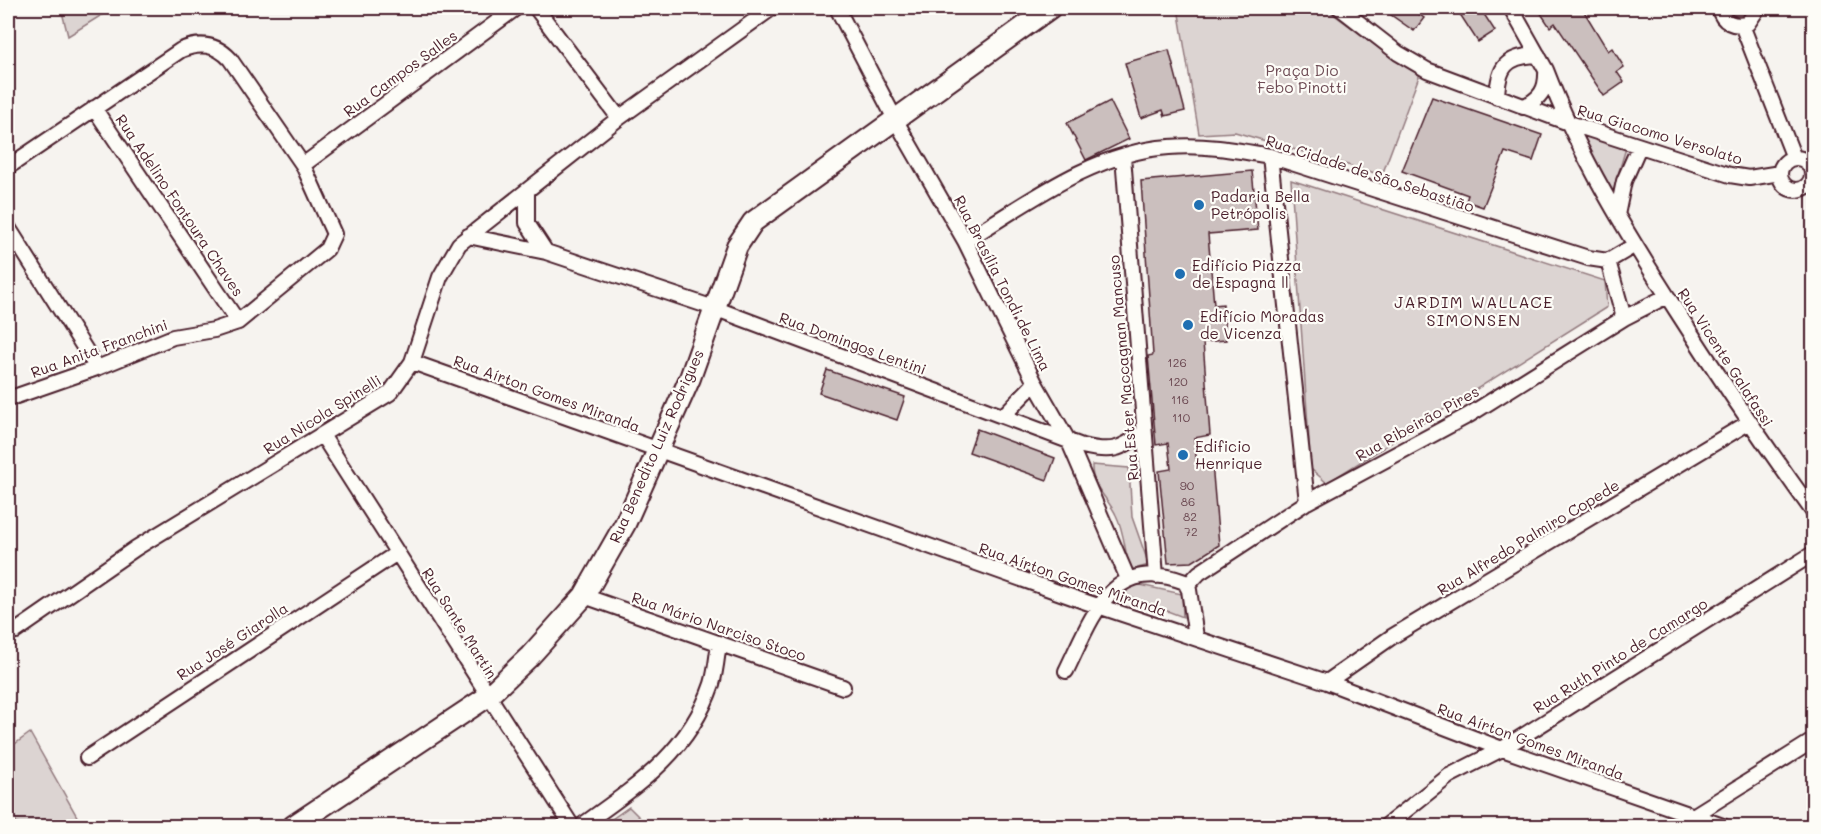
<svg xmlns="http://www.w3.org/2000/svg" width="1821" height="834" font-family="Mali,sans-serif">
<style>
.green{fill:#dcd4d2;stroke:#937a7e;stroke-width:1.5}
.building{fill:#cbbfbe;stroke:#4a1f2b;stroke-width:1.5}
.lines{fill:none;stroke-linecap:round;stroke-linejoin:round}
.street-casing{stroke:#4a1f2b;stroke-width:18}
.secondary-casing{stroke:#4a1f2b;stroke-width:24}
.street{stroke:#fdfcf7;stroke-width:14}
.secondary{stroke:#fdfcf7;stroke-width:20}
.poi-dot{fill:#1f6fb2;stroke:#fdfcf7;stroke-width:2}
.labels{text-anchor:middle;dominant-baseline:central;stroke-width:4.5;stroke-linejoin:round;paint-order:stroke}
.number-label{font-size:12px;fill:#6a4750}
.park-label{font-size:15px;fill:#6e4c55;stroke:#fdfcf7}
.street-label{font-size:15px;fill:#4a1f2b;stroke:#fdfcf7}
.poi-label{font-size:15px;fill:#4a1f2b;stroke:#fdfcf7;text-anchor:start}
.neighbourhood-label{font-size:16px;letter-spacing:1.5px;fill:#4a1f2b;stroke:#fdfcf7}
</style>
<rect width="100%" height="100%" fill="#f6f3ef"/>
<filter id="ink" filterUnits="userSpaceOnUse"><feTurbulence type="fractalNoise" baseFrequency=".0167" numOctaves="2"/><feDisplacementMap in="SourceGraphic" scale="12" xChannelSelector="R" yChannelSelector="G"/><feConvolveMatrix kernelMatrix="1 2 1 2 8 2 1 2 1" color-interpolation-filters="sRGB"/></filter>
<g filter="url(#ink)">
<path class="green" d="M61,8H113L68,36Z
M1178,8H1325L1390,56L1421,71L1382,175L1235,132L1199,134Z
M1579,132L1626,148L1611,198Z
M1291,180L1605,281L1607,307L1327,483L1311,469Z
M1092,465L1129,468L1132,517L1149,565L1130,570C1125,553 1124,530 1116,515C1107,496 1091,487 1092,465Z
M1131,583L1182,594L1183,617L1125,595Z
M30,733L79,820L84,826H19L8,809V749Z
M629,807L648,826H602Z"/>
<path class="building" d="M1381,8H1410L1424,18L1414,31Z
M1456,8H1480L1495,31L1478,42Z
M1548,8H1582L1608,51L1612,48L1624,67L1617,72L1624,82L1604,96L1555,23L1550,27L1540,12Z
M1169,50L1185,111L1165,116L1163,110L1141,118L1125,63Z
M1432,97L1542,135L1533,161L1505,152L1483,207L1466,201L1468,195L1402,171Z
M1110,101L1129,139L1086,160L1067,123Z
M1252,171L1258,230L1208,234L1214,305L1223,304L1226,340L1203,342L1210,435L1194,438L1197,465L1212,463L1219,545L1192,562L1168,563L1159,471L1171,469L1168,443L1156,445L1148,356L1153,355L1141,181Z
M827,370L905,397L897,420L819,393Z
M977,429L1055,458L1047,480L969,452Z"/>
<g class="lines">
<g class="street-casing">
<path id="street" d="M536,8L619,118
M837,8L896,121L965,241L1035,383L1069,442L1128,579
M1340,8L1398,53L1427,70L1566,122L1730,175L1749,178L1780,173
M1511,8L1546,70C1547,90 1540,99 1523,107
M1719,8C1722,22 1734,28 1748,23L1758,8
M1742,25L1794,158
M1546,70C1579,156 1627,234 1676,310C1720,379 1766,447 1814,513
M1497,97C1498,67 1506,56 1538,55
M94,108L238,322
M1123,156L1156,576
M1270,156L1307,502
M1780 174a16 16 0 1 1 32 0a16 16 0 1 1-32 0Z
M303,165L516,8
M8,167L181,50C200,42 216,44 230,59L303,165L334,234L327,249L238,322L214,330L173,337L97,368L8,399
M527,192V223L546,252
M1617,215L1624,181L1639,147
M8,227L97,368
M468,236L546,252L714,308L1082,446C1112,453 1120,450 1144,432
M965,241C1027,203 1094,152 1169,147C1203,144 1236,150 1270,156L1588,258L1608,261L1635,245
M1608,261L1624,318
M412,362L1086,602L1327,682L1502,749L1723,826
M1003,416L1035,383
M322,435L572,826
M1188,585L1199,573L1307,502L1469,415L1624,318L1667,296
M584,596L843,687
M16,631L136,548L390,393L412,362L440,277L459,244L619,118L772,8
M1066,671C1092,618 1111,554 1185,582L1189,590L1196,637
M1327,682L1393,636L1748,423
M87,758L397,553
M1693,816L1814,740
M581,826C637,786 689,752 712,684C716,671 717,656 719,643
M1386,826L1449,776L1502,749L1814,553"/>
</g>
<g class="secondary-casing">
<path id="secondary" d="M293,826L487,697L530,656L584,596L625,524L690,378L737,246L753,222L1050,8"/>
</g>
<use href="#street" class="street"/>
<use href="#secondary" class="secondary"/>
</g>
</g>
<g class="poi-dot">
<circle cx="1199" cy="205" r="6"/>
<circle cx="1180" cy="274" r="6"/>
<circle cx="1188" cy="325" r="6"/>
<circle cx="1183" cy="455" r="6"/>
</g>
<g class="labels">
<g class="number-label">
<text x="1177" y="362">126</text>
<text x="1178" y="381">120</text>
<text x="1180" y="399">116</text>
<text x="1181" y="417">110</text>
<text x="1187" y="485">90</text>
<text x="1188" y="501">86</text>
<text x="1190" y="516">82</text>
<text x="1191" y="531">72</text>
</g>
<g class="park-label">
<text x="1302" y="70">Praça Dio<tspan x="1302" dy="17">Febo Pinotti</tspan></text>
</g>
<g class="street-label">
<text transform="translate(400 73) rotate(-36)">Rua Campos Salles</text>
<text transform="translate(1660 134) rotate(17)">Rua Giacomo Versolato</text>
<text transform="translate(1370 173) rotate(18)">Rua Cidade de São Sebastião</text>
<text transform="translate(180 205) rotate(56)">Rua Adelino Fontoura Chaves</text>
<text transform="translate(1003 283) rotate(63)">Rua Brasília Tondi de Lima</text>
<text transform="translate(853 343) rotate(20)">Rua Domingos Lentini</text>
<text transform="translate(99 348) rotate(-20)">Rua Anita Franchini</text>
<text transform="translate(1726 357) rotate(57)">Rua Vicente Galafassi</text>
<text transform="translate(1123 368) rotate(-95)">Rua Ester Maccagnan Mancuso</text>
<text transform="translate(547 393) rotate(20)">Rua Aírton Gomes Miranda</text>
<text transform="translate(322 414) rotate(-32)">Rua Nicola Spinelli</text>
<text transform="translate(1417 423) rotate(-29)">Rua Ribeirão Pires</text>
<text transform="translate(656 446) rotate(-66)">Rua Benedito Luiz Rodrigues</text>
<text transform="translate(1528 537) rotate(-31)">Rua Alfredo Palmiro Copede</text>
<text transform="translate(1073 579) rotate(19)">Rua Aírton Gomes Miranda</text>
<text transform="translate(460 623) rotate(58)">Rua Sante Martin</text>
<text transform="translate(719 626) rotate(19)">Rua Mário Narciso Stoco</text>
<text transform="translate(232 641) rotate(-33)">Rua José Giarolla</text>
<text transform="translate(1620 655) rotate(-32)">Rua Ruth Pinto de Camargo</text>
<text transform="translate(1531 741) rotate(20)">Rua Aírton Gomes Miranda</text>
</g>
<g class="poi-label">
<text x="1211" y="196">Padaria Bella<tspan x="1211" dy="17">Petrópolis</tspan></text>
<text x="1192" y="265">Edifício Piazza<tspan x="1192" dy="17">de Espagna ll</tspan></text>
<text x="1200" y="316">Edifício Moradas<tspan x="1200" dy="17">de Vicenza</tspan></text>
<text x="1195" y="446">Edificio<tspan x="1195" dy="17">Henrique</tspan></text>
</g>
<g class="neighbourhood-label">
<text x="1474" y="301">JARDIM WALLACE<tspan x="1474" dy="18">SIMONSEN</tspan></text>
</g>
</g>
<rect width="1821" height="834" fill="none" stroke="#fdfcf7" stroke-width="30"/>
<rect x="15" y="15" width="1791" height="804" fill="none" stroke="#4a1f2b" stroke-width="2" filter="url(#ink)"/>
</svg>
